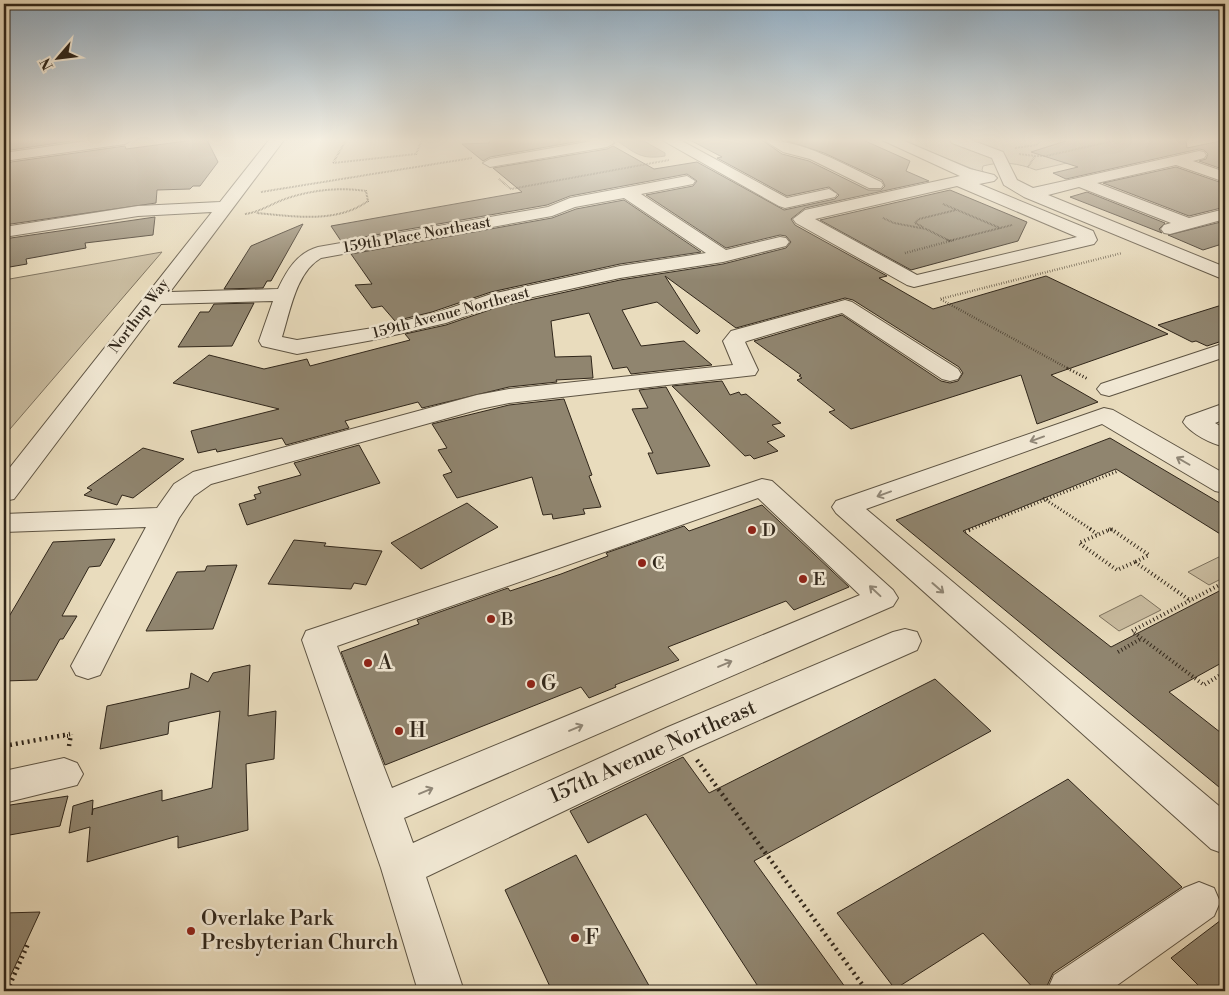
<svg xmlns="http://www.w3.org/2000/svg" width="1229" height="995" font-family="'Libre Bodoni',serif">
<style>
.green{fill:#cabda1;stroke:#7d725e}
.water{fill:#aa9e86;stroke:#796e5b}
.building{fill:#90856f;stroke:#30261a}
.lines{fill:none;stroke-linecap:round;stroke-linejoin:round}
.minor-casing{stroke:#5e5443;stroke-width:2}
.path-far4{stroke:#30261a;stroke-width:2;stroke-dasharray:0.5 1;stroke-linecap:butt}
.path-far3{stroke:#30261a;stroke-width:2.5;stroke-dasharray:0.5 2;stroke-linecap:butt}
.path-far2{stroke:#30261a;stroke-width:3;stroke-dasharray:1 2.5;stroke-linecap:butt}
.path-far1{stroke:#30261a;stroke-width:4;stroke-dasharray:1 3;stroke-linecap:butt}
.path{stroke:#30261a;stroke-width:4.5;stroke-dasharray:2 4;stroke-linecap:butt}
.minor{fill:#f1e8d4;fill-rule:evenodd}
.oneway{stroke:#908777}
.poi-dot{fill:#8f2418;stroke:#f1e8d4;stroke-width:2}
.labels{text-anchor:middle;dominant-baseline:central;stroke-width:5;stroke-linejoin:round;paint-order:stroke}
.far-street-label{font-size:15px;fill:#30261a;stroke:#f1e8d4}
.poi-label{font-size:18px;fill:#30261a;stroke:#f1e8d4;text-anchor:start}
.near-poi-label{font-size:21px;fill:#30261a;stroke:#f1e8d4;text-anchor:start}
.near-street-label{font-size:21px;fill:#30261a;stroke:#f1e8d4}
</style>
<rect width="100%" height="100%" fill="#e9dcbd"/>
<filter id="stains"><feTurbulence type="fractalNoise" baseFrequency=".004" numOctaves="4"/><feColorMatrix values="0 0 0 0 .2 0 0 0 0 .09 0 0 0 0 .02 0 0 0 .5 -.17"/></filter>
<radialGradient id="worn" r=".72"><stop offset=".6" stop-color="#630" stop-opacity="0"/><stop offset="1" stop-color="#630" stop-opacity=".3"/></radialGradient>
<path class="green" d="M901,140H1169L1036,170C1018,163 1002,161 983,166L982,170L985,174Z
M162,252L4,436V280Z
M1225,554V577L1209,585L1188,572Z
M1141,595L1161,610L1119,631L1099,616Z"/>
<path class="water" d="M616,140H642L665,153V156C641,160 635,153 616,140Z"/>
<path class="building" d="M4,140H78L4,151Z
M194,140H207L218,162L200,186H193L190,189L157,190L156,203L4,225V163L125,146L126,149Z
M490,140H586L490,157L483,161L462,144L489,143Z
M690,140H762L782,154L809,161L868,190H881L885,186L882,180L824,153L784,140H863L910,161L906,171L929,181L805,208L791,219L795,225L887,276L879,278L933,309L1046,276L1168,334L1051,375L1098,402L1037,424L1021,375L851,429L829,412L835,410L797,380L802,378L799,376L801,375L754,341L842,315L941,381L950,383L958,381L963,373L959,367L853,300L845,298L736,328L665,276L700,331L697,334L657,302L622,310L641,346L684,341L712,365L631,374L627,367L613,369L589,313L551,321L555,357L591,356L593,378L556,380L557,382L509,387L422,408L418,402L345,421L349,428L286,445L282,438L217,452L216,449L198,453L191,431L279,409L173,383L209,355L264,369L307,359L310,366L410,340L405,334L446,325L498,307L620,280L723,264L786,248L791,242L786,236L780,235L726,248L646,195L693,186L697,181L687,174L570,196L547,205L341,241L331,226L522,192L493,168L607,149L613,146L654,169L697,162L784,210L835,199L839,195L829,187L787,196L717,158L722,157Z
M1069,140H1186L1187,148L1225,140V170L1199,161L1206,159L1208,154L1204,150L1199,149L1066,179L1053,173L1078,167L1031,152Z
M1176,167L1225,184V207L1189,216L1103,183Z
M950,190L1027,222L1018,241L911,270L820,220Z
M1087,192L1165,223L1159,229L1162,233L1070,197Z
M624,200L701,252L620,264L491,292L432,312L395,321L382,306L372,308L355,285L372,284L351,254L552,218L576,209Z
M155,217L153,235L85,243L86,248L26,259L27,264L4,268V239Z
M1225,221V243L1203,250L1168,235Z
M303,224L271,281H267L263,288L224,289L251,246Z
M254,303L232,346L178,347L200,312H209L214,304Z
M1225,304V340L1207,346L1196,341L1192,342L1158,325Z
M722,381L730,395L739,392L741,395L746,394L781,423L772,425L785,436L767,442L778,451L754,459L750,455L745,456L672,386Z
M666,387L710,466L657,474L648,453H653L632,409L648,408L639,390Z
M564,399L592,475L589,476L601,507L583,509L585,514L553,519L552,514L543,515L532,477L457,498L443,475L452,472L438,450L447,448L432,424L509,405Z
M1110,438L1225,506V537L1116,469L963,531L1111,647L1225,588V661L1169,692L1225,736V792L896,520Z
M359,445L380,483L247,525L239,504L256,499L254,495L261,493L258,487L301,475L294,463Z
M143,448L184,459L133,498L122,495L117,505L84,495L92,490L87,488Z
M467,503L498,527L421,569L391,543Z
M762,505L849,587L794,610L786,601L668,647L679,660L615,685L616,687L589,698L581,687L385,765L341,652L419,624L417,620L508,588L510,591L561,574L608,556L606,553L684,526L689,531Z
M115,539L100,566L89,567L62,616H77L63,639H60L37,680L4,681V625L53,542Z
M294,540L326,543L324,546L382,551L366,585L354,583L351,589L268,584Z
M237,565L213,629L146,631L177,572L205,571L207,566Z
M250,665L248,716L276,711L274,759L246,764L248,830L178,848V836L87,862L90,827L69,833L73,806L93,800L92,815L93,809L162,790V801L212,788L220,711L169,722L168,734L100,749L107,706L189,688L191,673L208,682L213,673Z
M935,679L991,731L754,861L848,991H761L646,814L588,843L570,811L683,757L709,793Z
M1068,779L1182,887L1053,973L1047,986L1040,991H1036L983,933L895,989L837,913Z
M68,796L60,826L4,836V806Z
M576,855L652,991H552L505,890Z
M40,912L4,990V913Z
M1225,917V991H1204L1171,958Z"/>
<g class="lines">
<g class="minor-casing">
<path id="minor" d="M93,140H132L125,144L4,161V153Z
M269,140H284L170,292L278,289C287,270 297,253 318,247L548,207L570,198L687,176L695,181L693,184L641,194L726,250L780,237L786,238L789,242L786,246L723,262L620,278L497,305L446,323L373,340L297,354L262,346L259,341L273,301L161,304L14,499L4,501V475L212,212L138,216L4,237V227L138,206L220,202ZM624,198L706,253L620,266L491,294L433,314L373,328L297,340L282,337C290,312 296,272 321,258L552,216L575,207Z
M598,140H612L614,143L607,147L490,167L483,163L490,159Z
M662,140H680L787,198L829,189L837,194L835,197L785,208L779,206Z
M764,140C803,140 845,165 881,182L883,185L881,188H869L810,159L783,152Z
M882,140H902L970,169L994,175L997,178L994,181L979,184L1093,231L1097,240L1094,244L914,287L907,285L796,223L793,219L805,210L960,176ZM957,186L1077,237L917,275L815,219Z
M950,140H971L1003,152L1017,180L1033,188L1199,151L1204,152L1206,155L1204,158L1193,161L1225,172V182L1176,165L1097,183L1189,218L1225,209V219L1170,234L1164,233L1161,229L1164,225L1171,223L1079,187L1048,195L1225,267V280L1024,197L1004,185L992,158L952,143Z
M845,300L852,302L958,369L961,374L958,379L950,381L942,379L842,313L747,341L745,342L758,370L755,375L509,403L480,409L211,484L194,496L179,518L100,675L88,679L76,675L71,666L146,527L4,532V514L157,508L174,484L193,472L477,395L509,389L733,365L723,341L731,331Z
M1225,343V357L1109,396L1101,394L1097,389L1101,384Z
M1225,403V419L1215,423L1225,429V447C1212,444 1191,434 1183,422L1186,417Z
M1104,408L1113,410L1225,474V493L1215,491L1102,424L866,509L1225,811V854L1211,849L836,513L832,507L836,501Z
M762,479L772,481L893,590L898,598L893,606L404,818L413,843L668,727L893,632L905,629L917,632L921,641L917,650L694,749L426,877L464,991H418L381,868L302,640L306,631ZM758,498L860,595L392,788L337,646Z
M64,758L77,763L83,774L77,785L4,803V771Z
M1199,882L1214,888L1220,902L1214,916L1109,991H1047L1054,975L1184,888Z"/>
</g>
<path class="path-far4" d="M346,140L333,163L416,154L422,140
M1015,148L1037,145L1040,140
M1019,154L1035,156
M1028,167L1035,156H1046L1117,140
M499,179L511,189L669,160
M261,192L472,158
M943,204L1000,228
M245,214C260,212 271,204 285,199C311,190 339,187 366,191L368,201C336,224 293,216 256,213
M883,218L894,223L926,229L950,241
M923,227L915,223L919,219L956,210
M949,241L1012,225"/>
<path class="path-far3" d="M947,240L951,242
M905,253L954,240
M1069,369L940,299L1122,253"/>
<path class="path-far2" d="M1067,368L1088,379
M1043,498L1092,530
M969,530L1118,471
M1108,530H1113"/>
<path class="path-far1" d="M1090,529L1097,534
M1111,529L1079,543L1117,570L1135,562
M1111,529L1149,555L1135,562
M965,532L972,529
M1135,562L1191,601
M1225,582L1132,631L1204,685L1225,672
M1118,652L1142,638
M63,736H71"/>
<path class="path" d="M4,746L70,734
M69,746L71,734
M697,760L867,991
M7,991L28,944"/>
<use href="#minor" class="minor"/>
</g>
<defs><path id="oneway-shaft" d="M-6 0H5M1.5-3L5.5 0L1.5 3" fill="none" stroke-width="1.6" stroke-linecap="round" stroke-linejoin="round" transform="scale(1.25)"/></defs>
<g class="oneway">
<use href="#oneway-shaft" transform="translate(1037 439) rotate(160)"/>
<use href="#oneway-shaft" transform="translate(1183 461) rotate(-150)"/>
<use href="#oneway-shaft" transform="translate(884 494) rotate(160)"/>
<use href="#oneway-shaft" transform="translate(938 588) rotate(41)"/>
<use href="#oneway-shaft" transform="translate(875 591) rotate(-137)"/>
<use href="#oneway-shaft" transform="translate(725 664) rotate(-23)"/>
<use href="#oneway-shaft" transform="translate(576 728) rotate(-23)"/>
<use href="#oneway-shaft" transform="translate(426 791) rotate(-23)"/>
</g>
<linearGradient id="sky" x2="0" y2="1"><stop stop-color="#8fabc1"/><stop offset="0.5" stop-color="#f5efe1"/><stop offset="1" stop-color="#f5efe1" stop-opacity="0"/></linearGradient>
<rect width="1229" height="280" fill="url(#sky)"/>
<g class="poi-dot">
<circle cx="752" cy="530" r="5"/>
<circle cx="642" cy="563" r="5"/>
<circle cx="803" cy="579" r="5"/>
<circle cx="491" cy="619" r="5"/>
<circle cx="368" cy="663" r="5"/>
<circle cx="531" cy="684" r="5"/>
<circle cx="399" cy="731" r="5"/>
<circle cx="191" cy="931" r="5"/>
<circle cx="575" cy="938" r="5"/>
</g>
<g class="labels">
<g class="far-street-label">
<text transform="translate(417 235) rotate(-10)">159th Place Northeast</text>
<text transform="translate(451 313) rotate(-15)">159th Avenue Northeast</text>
<text transform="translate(139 316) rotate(-53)">Northup Way</text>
</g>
<g class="poi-label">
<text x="762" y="530">D</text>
<text x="652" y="563">C</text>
<text x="813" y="579">E</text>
<text x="501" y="619">B</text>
</g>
<g class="near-poi-label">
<text x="378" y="663">A</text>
<text x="541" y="684">G</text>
<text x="409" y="731">H</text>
<text x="201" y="919">Overlake Park<tspan x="201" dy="24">Presbyterian Church</tspan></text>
<text x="585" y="938">F</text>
</g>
<g class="near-street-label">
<text transform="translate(653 752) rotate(-24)">157th Avenue Northeast</text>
</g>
</g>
<rect width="1229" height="995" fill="none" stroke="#e9dcbd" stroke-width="20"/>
<rect x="5" y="5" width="1219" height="985" fill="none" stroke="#30261a" stroke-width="2.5"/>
<rect x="10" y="10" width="1209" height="975" fill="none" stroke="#30261a"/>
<g transform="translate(58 58) rotate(242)" stroke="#f1e8d4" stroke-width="4" paint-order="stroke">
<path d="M0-4L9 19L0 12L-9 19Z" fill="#30261a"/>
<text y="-8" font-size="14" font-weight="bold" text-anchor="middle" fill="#30261a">N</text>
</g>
<rect width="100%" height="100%" filter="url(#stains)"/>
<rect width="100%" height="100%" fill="url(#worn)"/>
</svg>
